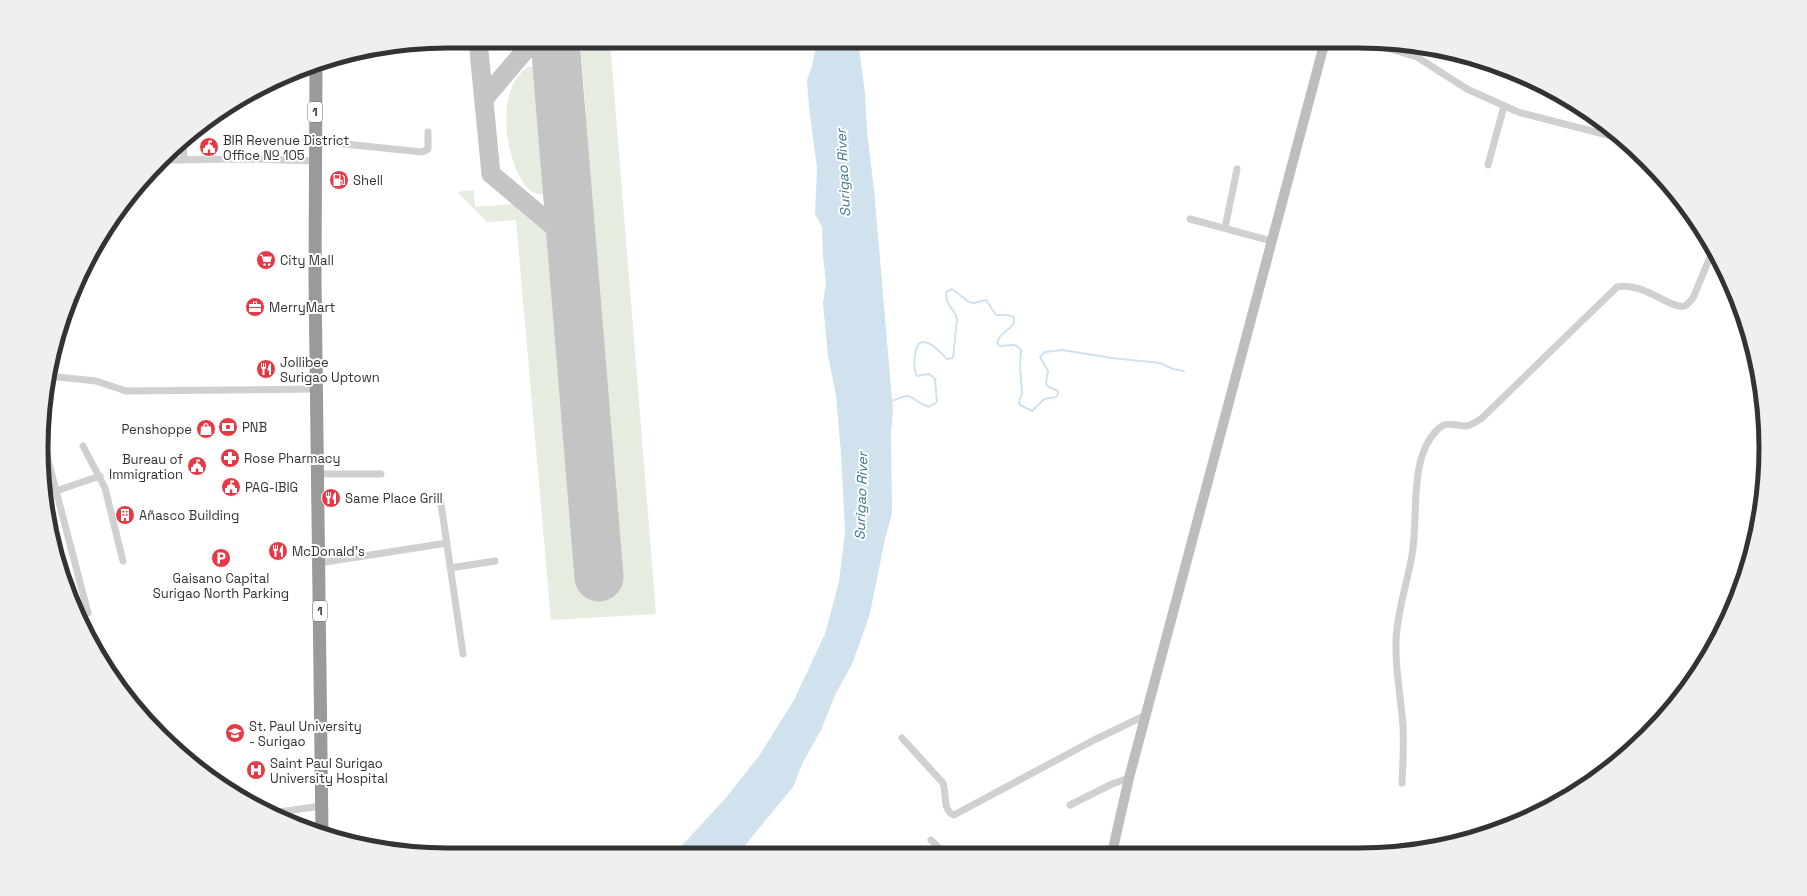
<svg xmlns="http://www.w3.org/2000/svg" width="1807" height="896" font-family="'Space Grotesk',sans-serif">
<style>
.green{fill:#e6ecdf}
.water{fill:#cfe2ee}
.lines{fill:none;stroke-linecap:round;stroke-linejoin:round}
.stream{stroke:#cfe2ee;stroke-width:2}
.taxiway{stroke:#c4c4c4;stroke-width:19}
.runway{stroke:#c4c4c4;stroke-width:49}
.street{stroke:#d0d0d0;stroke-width:7}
.secondary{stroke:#bdbdbd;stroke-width:10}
.highway{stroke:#9a9a9a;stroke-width:13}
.labels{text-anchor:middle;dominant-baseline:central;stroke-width:4;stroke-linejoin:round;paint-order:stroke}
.shield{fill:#fff;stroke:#707070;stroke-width:1}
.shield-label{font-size:12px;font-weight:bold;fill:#333}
.poi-label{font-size:13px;fill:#333;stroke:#fff;text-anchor:start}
.water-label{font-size:14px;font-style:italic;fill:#3f7597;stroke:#fff}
.rim{fill:none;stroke:#333;stroke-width:5}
</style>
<rect width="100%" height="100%" fill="#fff"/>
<path class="green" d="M580,41H610L656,614L551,620L516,220L487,222L457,192L474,190L475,207L513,204L554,238L581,578L619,575L581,113H586Z
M528,67H534L538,116H543L549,186L547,191C519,214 482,97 528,67Z"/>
<path class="water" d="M817,41H858L865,93L867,131L874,189L893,411L891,433L892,513L885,539L870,613L863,634L852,664L835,695L821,730L803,762L793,787L738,854H674L724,800L759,756L794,700L825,634L839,582L845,531L841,453L836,395L828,356L823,303L826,283L823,255L822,227L815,214L817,168L809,107L807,80L812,67Z"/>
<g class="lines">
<path class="stream" d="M890,402C917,389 907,400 929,407L937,402L935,379L929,374L917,376C913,370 913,342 923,342C932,342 941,353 947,359L953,358L957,319C955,307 946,309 946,292L952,289L969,302L974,303L986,300L996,315H1007L1014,317V323C1009,331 999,333 997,343L1000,346C1009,346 1015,342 1021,350L1020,366L1022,393L1019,402L1020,405L1032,411L1044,399L1056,397L1058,394V391L1047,386L1046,383L1048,371L1040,357L1045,352L1062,350L1112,358L1160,363L1173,369L1184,371"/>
<path class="taxiway" d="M478,41L491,174L571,241
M484,99L533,41"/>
<path class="runway" d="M555,41L599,577"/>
<path class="street" d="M1366,42L1417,57L1467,89L1518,112L1619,138
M183,141L184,160
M315,141L422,152L428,149V132
M163,160L252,159L315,161
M1488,165L1504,106
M1190,219L1272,241
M1225,228L1237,169
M48,376L96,381L126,391L316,389
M42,437L88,613
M83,446L105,488L123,561
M317,474H381
M56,491L100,476
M440,497L463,654
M319,563L447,543
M450,568L495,561
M902,738L943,783C947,793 942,811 954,815L1094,740L1146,715
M1402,783C1403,764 1404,745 1403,726C1401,697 1395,670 1396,641C1397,612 1407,584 1412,555C1419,517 1408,459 1437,430C1446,420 1455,426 1466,426C1471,426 1477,421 1482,418L1617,287C1643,281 1671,310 1684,306C1688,305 1690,301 1693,298L1713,250
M1070,805L1112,784L1129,778
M271,813L322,806
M931,840L944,853"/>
<path class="secondary" d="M1112,853L1129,778L1325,41"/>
<path class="highway" d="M316,63L315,279L322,833"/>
</g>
<defs>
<g id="civic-disc" transform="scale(1)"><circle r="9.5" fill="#e63946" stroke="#fff"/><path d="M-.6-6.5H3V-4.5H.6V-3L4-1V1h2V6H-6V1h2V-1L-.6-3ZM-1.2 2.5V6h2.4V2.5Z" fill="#fff"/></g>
<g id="fuel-disc" transform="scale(1)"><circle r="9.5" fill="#e63946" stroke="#fff"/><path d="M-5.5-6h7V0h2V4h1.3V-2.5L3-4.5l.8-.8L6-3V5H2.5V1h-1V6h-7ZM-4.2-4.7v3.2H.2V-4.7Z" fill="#fff"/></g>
<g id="supermarket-disc" transform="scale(1)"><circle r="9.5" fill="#e63946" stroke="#fff"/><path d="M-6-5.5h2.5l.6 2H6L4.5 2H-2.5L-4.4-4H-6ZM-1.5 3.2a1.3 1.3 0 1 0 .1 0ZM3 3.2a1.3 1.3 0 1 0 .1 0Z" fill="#fff"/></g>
<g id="office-disc" transform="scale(1)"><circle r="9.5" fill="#e63946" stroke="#fff"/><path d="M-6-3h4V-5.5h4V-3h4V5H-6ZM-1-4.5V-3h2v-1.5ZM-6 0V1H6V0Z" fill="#fff"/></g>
<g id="restaurant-disc" transform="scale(1)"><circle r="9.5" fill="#e63946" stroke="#fff"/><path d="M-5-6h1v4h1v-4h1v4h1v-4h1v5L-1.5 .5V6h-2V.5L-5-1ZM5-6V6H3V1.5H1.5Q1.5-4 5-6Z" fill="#fff"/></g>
<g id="bank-disc" transform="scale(1)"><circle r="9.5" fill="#e63946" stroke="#fff"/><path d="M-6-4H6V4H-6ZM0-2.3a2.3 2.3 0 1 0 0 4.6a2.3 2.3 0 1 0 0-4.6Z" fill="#fff"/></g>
<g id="shop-disc" transform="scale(1)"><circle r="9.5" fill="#e63946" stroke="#fff"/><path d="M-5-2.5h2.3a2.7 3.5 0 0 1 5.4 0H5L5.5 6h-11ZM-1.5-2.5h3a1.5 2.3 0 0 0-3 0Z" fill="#fff"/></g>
<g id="pharmacy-disc" transform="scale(1)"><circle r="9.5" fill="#e63946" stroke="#fff"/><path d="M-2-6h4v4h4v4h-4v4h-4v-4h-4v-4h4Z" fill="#fff"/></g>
<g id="building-disc" transform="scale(1)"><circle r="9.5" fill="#e63946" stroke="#fff"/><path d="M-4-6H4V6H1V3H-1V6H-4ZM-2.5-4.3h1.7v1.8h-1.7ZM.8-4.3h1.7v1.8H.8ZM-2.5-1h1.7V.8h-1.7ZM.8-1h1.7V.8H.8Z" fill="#fff"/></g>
<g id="parking-disc" transform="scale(1)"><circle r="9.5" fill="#e63946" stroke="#fff"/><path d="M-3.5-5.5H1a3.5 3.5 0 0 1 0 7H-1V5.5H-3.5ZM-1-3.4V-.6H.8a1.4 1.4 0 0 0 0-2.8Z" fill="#fff"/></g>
<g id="university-disc" transform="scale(1)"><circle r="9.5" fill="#e63946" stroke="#fff"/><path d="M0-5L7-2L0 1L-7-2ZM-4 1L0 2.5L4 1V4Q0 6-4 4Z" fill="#fff"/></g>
<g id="hospital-disc" transform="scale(1)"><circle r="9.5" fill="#e63946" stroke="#fff"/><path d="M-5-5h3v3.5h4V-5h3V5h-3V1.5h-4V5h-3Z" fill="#fff"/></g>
</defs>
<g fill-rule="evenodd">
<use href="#civic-disc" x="209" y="147"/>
<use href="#fuel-disc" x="339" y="180"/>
<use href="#supermarket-disc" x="266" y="260"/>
<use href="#office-disc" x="255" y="307"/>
<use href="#restaurant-disc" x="266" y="369"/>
<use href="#bank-disc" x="228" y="427"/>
<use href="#shop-disc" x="206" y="429"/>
<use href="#pharmacy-disc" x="230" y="458"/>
<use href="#civic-disc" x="197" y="466"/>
<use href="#civic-disc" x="231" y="487"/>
<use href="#restaurant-disc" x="331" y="498"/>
<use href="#building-disc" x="125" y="515"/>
<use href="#restaurant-disc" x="278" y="551"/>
<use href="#parking-disc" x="221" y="558"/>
<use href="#university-disc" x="235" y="733"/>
<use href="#hospital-disc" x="256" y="770"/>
</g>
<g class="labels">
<g class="shield">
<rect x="308" y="102" width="14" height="20" rx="3"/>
<rect x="313" y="601" width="14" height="20" rx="3"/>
</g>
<g class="shield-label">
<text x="315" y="112">1</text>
<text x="320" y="611">1</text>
</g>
<g class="poi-label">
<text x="223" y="140">BIR Revenue District<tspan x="223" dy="15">Office № 105</tspan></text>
<text x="353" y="180">Shell</text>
<text x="280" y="260">City Mall</text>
<text x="269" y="307">MerryMart</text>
<text x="280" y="362">Jollibee<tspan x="280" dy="15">Surigao Uptown</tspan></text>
<text x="242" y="427">PNB</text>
<text x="192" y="429" text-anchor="end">Penshoppe</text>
<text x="244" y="458">Rose Pharmacy</text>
<text x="183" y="459" text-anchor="end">Bureau of<tspan x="183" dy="15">Immigration</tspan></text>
<text x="245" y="487">PAG-IBIG</text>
<text x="345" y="498">Same Place Grill</text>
<text x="139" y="515">Añasco Building</text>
<text x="292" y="551">McDonald's</text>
<text x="221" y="578" text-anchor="middle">Gaisano Capital<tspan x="221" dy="15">Surigao North Parking</tspan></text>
<text x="249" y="726">St. Paul University<tspan x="249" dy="15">- Surigao</tspan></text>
<text x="270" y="763">Saint Paul Surigao<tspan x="270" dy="15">University Hospital</tspan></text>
</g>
<g class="water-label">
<text transform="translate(843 173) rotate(-93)">Surigao River</text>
<text transform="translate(861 496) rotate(-88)">Surigao River</text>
</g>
</g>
<path d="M0 0H1807V896H0ZM448 48H1359A400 400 0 0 1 1759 448V448A400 400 0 0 1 1359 848H448A400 400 0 0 1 48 448V448A400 400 0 0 1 448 48Z" fill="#efefef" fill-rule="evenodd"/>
<path class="rim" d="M448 48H1359A400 400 0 0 1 1759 448V448A400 400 0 0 1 1359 848H448A400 400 0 0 1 48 448V448A400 400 0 0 1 448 48Z"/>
</svg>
